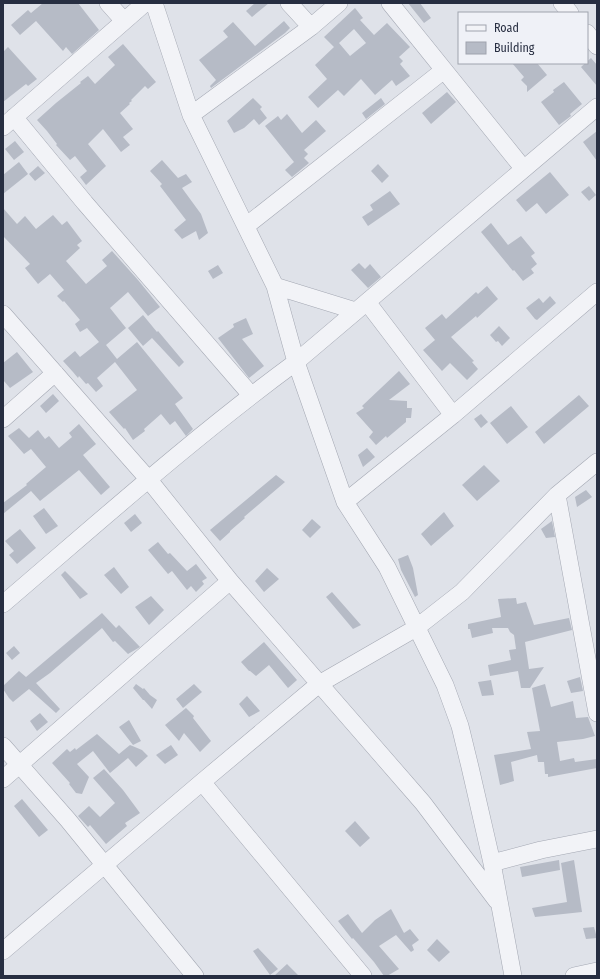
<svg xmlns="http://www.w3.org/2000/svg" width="600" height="979" font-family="'Fira Sans Condensed',sans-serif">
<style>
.building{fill:#b6bbc6;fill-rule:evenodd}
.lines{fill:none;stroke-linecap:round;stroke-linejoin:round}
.minor-casing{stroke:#a4a8b3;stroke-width:18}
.minor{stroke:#f2f3f7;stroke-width:17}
</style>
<rect width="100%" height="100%" fill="#dfe2e9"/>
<path class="building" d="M43,3H78L99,30L72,54L66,47L63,51L36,21L20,35L11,25L28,10L31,13Z
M255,3H269L252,17L246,11Z
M408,3H420L431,18L424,23Z
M355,8L363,18L360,20L374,35L387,23L410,47L399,57L403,61L400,64L410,76L396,86L392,80L375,95L361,79L344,96L338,90L318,108L308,97L327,79L315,65L334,47L324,37ZM354,29L366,43L350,56L339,43Z
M284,21L290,28L285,33L211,88L210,86L216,80L199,60L228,37L223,31L233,22L255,46Z
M123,44L156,82L148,89L145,86L131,100L132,101L129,103L130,104L120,113L133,129L123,137L130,145L121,152L103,129L88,144L106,166L86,185L80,177L87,171L75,156L70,160L56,145L57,144L47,131L37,120L56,103L81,83L80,82L88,76L95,84L115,65L108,57Z
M8,47L37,79L28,86L26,84L3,102V52Z
M591,58L597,65V86L581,67Z
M512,63H537L547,75L527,92V86L521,80L524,77Z
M564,82L582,104L570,114L571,116L559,125L541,102L554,92L553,90Z
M447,92L456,102L431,124L422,113Z
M253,98L262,107L260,109L267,118L259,125L254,119L244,128L234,133L227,121Z
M381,98L385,104L366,119L362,113Z
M287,114L302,133L316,120L326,131L304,150L308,154L304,158L309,163L292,177L285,170L294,162L265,126L278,116L281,120Z
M597,131V161L583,142Z
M15,141L24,152L14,160L5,149Z
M162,160L178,178L186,174L192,182L182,188L201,214L208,233L199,240L196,231L182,239L174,230L186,220L160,186L162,184L150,171Z
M19,162L28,174L3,194V175Z
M378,164L389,176L382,183L371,171Z
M38,166L45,173L35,181L29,174Z
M550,172L569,195L546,214L537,203L526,212L516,200Z
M589,186L596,195L589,201L581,192Z
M390,191L400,204L368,226L362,217L373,210L370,205Z
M3,208L17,224L25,216L36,229L53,215L62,225L67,221L82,241L77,245L80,248L66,261L86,284L107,266L102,260L112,251L138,280L160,307L148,316L128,292L110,308L126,328L106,345L117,359L137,342L183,398L175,404L193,429L186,436L175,421L170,425L161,414L144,429L145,431L133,440L125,428L124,429L109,412L137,390L115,362L97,378L103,386L96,392L88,383L86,384L79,376L78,378L73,372L63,361L75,351L80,357L99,342L87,328L80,332L75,324L80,320L64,301L63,302L57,296L64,290L50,274L38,284L25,268L30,264L3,236Z
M491,223L508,245L521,236L535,253L531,256L537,264L531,269L534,273L523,281L514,270L513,271L481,232Z
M359,263L365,269L370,264L381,277L368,288L351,270Z
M218,265L223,273L213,279L208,271Z
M487,286L498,299L477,318L476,316L451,337L474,361L472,362L478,369L467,380L450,363L442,371L423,350L435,340L425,328L442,314L446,319L476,292L478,294Z
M550,296L556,303L537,320L535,319L526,308L539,298L543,303Z
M143,315L157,332L158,331L184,362L179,367L152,338L143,346L128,328Z
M246,318L253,334L242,339L264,366L249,378L218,338L234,327L233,324Z
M499,326L510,338L502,346L498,341L496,342L490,335Z
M17,352L33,372L10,388L3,380V363Z
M399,371L410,384L389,400L407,401V408H412L411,418H406V422L387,438L386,436L376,445L369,437L373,432L356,413L364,408L362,406Z
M53,394L59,401L46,413L40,406Z
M579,395L589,406L544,444L535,432Z
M511,406L528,427L507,444L490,423Z
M481,414L488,422L481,428L474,419Z
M79,424L96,444L83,455L110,487L101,495L79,470L40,501L31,491L3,514V503L27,485L26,484L46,467L31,449L24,454L8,436L19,428L29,438L38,430L45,439L49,436L59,448L72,437L69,433Z
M367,448L375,457L363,467L358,455Z
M484,465L500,481L477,501L462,485Z
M276,475L285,482L244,517L245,518L230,531V532L220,541L210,530Z
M586,490L592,497L577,507L575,497Z
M44,508L58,526L46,534L33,516Z
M444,512L454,526L431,546L421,534Z
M135,514L142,523L131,532L124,523Z
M312,519L321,527L310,538L302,530Z
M552,521L555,537L546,538L541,529Z
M20,529L36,548L17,564L9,555L14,551L5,541Z
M158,542L168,554L170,553L187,571L196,564L207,578L202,581L204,584L196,592L191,586L187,590L172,571L168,574L148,550Z
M408,555L413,568L418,595L415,597L401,570L398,559Z
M114,567L129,587L121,594L104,575Z
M267,568L279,579L264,592L255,581Z
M65,571L88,594L80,599L61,575Z
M332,592L361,625L353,629L326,597Z
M151,596L164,610L149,625L135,607Z
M516,598L517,604L526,602L534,625L569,618L572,630L525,642L529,669L544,667L530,688H521L518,671L490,676L488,665L511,660L509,650L516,649L514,635L510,632L508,628H492L493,633L472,638L470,629H468V624L501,617L498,599Z
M102,613L116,628L119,625L140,647L128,654L115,641L113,642L102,628L50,673L36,683L60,709L56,713L29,689L13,702L9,698L3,689V686L19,671L26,677Z
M264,642L297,680L288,688L269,665L256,676L250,671H249L241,662Z
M14,646L20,653L12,660L6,653Z
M580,677L583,691L571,693L567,681Z
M491,680L494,695L482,696L478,682Z
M136,684L143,689L144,688L150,695L157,700L152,709L144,700H143L133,688Z
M194,684L202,692L183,708L176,699Z
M545,684L551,707L573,701L576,718L588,717L595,736L583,739L557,742L560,761L574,758L575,762L597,759V768L548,777V774H545L544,762H538L537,755L511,762L514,781L500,785L494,755L531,749L527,732L540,731L532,688Z
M247,696L260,711L249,717L239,704Z
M186,708L194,716L193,718L211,741L200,752L184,733L179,741L165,725Z
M40,713L48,722L37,731L30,721Z
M129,720L141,741L133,745L119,727Z
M97,734L119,754L130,745L142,750L148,756L136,767L128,758L110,773L93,751L77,764L89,777L82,794L76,793L69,784L70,783L52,763L67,749L70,752L75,748L76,750Z
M171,745L178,755L165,764L156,755Z
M104,769L123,790L140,813L125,823L127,826L106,844L90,825L88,827L78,816L89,806L100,817L115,803L93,778Z
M22,799L48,830L39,837L14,806Z
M355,821L370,838L360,847L345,831Z
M559,860L560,870L522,877L520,867Z
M574,860L582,912L535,917L532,908L567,902L561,863Z
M391,909L404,933L410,929L419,940L412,945L414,950L411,952L396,935L379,946L399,969L387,976H384L374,962L353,938L352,939L338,921L348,914L362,933L375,920Z
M594,927L597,938L586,939L583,928Z
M437,939L450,952L439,962L427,950Z
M258,948L278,969L270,975L253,951Z
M287,964L299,976H274Z"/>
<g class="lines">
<g class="minor-casing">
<path id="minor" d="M108,3L124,21
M154,3L191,115L275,286L296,362L345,502L387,567L445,685L460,726L470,767L492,863L513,976
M289,3L311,27
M390,3L523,168
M562,3L570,13
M587,33L597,46
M191,115L311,27L339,3
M14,117L85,203L251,395
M3,127L145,3
M246,226L444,70
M275,286L356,311
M367,302L453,415
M3,314L149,480L230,581L423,803L497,901
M3,419L55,373
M557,495L597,713
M345,502L453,415L597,292
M3,604C99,522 194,437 296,362L597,107
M3,746L68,820L195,976
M3,779L230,581
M202,782L363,976
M492,863L541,850L597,839
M3,951L202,782L319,684L416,628L462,592L557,495L597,462
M574,976L597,971"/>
</g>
<use href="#minor" class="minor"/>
</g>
<rect width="600" height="979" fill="none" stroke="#272e41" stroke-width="8"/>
<rect x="458" y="12" width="130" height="52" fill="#eff1f7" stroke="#9fa3ae"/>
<rect x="466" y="25" width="20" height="6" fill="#f2f3f7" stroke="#9fa3ae"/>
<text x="494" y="32" font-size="12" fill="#272e41">Road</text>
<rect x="466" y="42" width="20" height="12" fill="#b6bbc6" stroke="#9fa3ae"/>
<text x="494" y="52" font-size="12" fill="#272e41">Building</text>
</svg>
